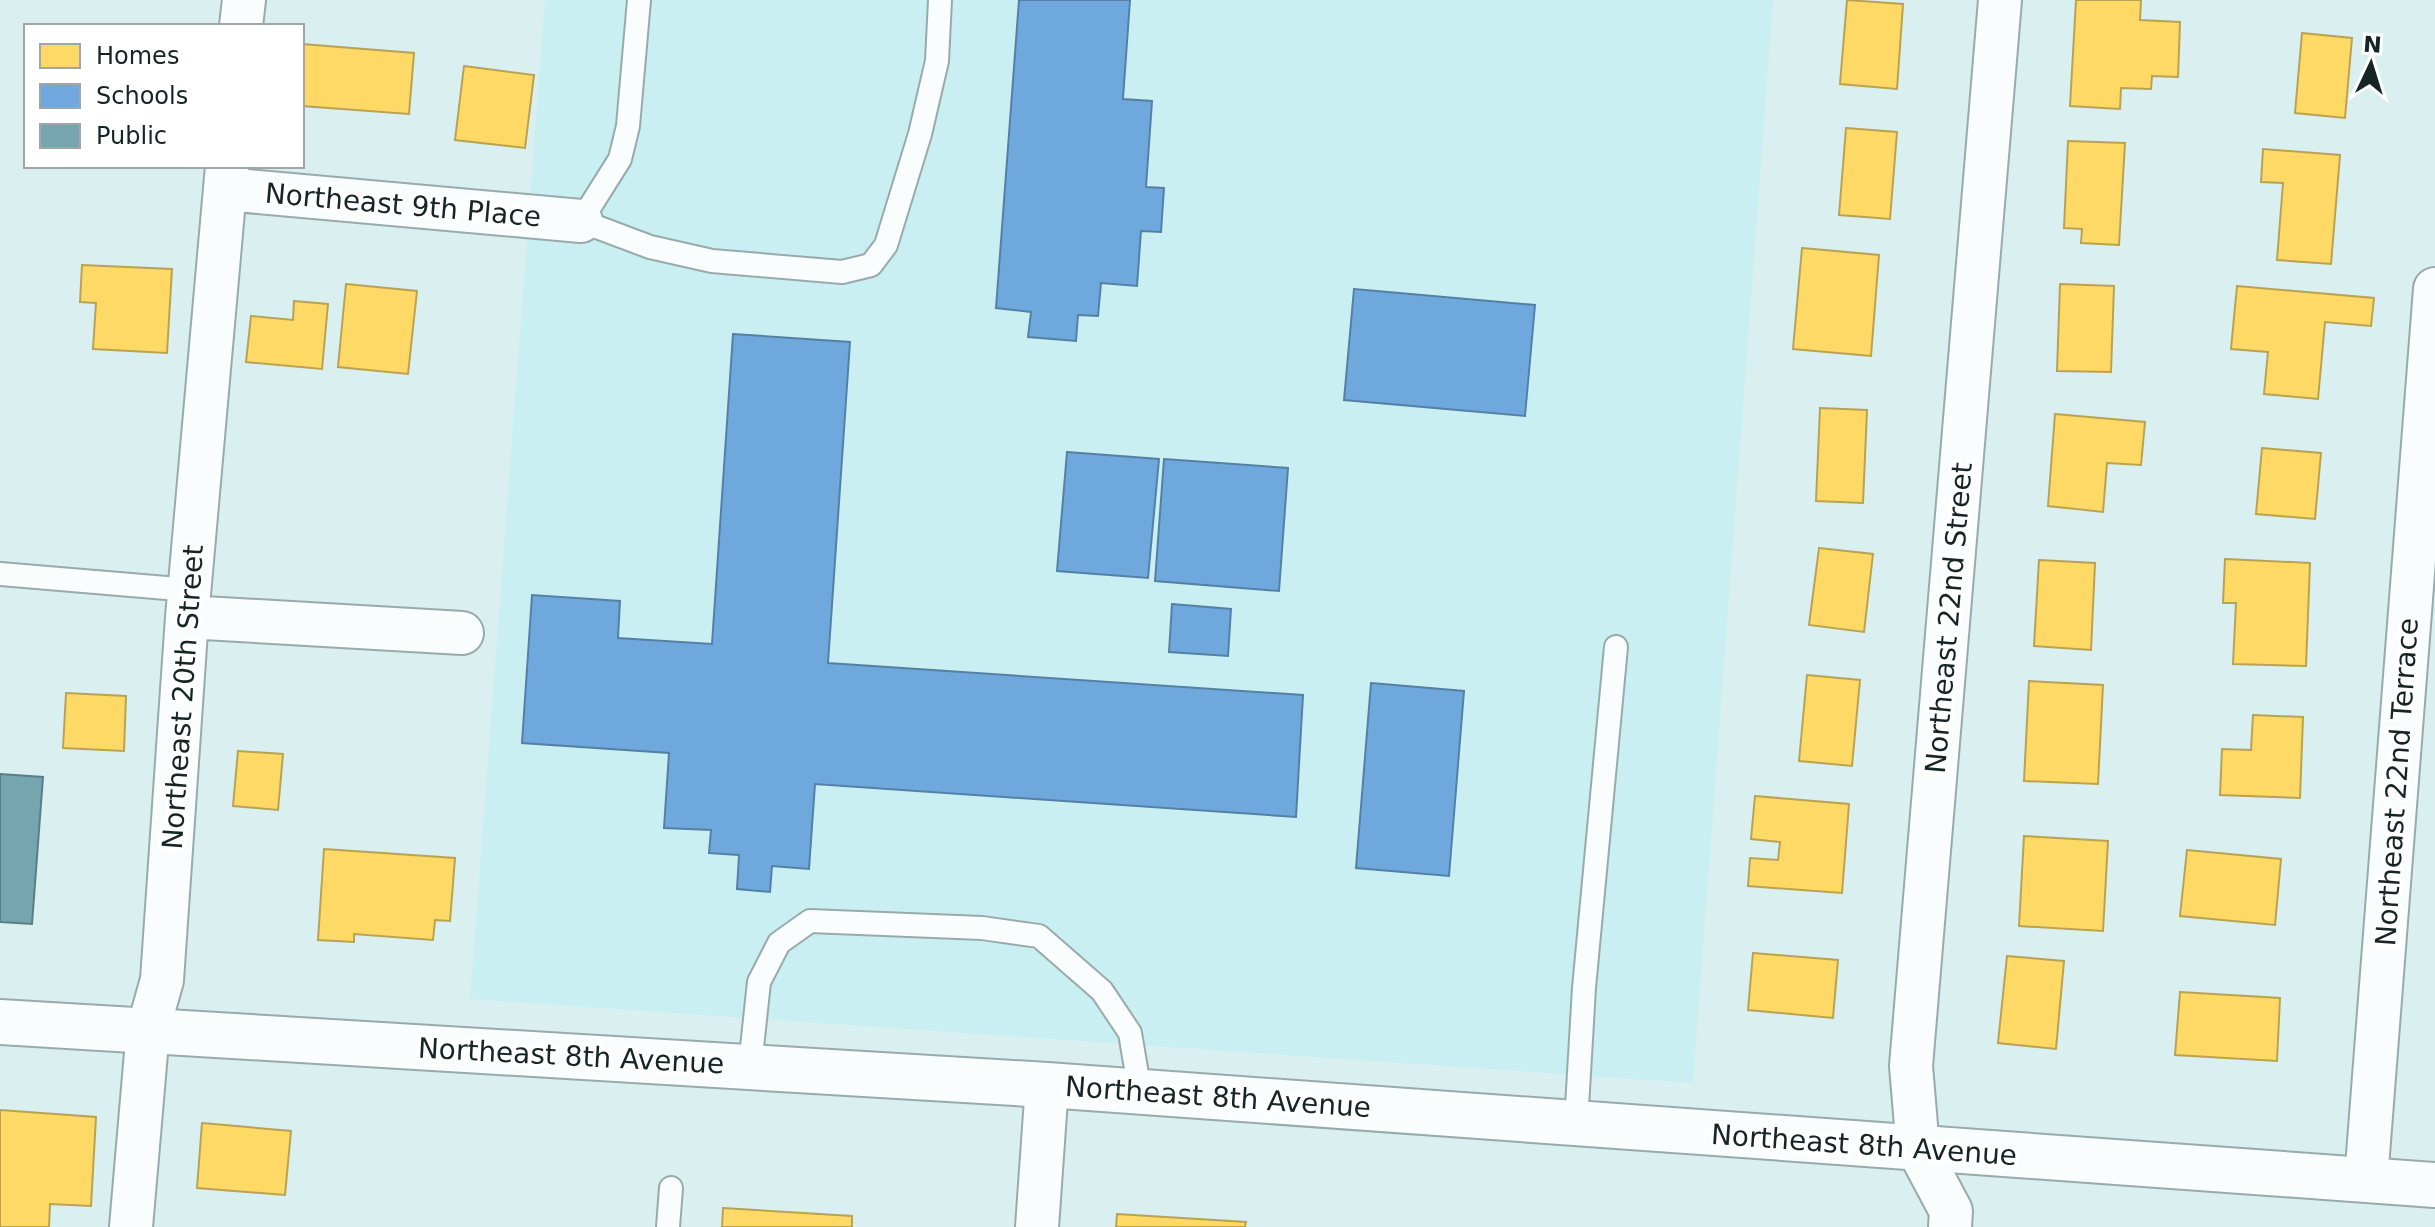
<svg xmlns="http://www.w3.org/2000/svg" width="2435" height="1227" font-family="'DejaVu Sans',sans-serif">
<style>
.built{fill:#c9eff2}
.homes{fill:#ffd966;stroke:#b9a352;stroke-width:2}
.schools{fill:#6fa8dc;stroke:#5480a5;stroke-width:2}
.public{fill:#76a5af;stroke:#597e86;stroke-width:2}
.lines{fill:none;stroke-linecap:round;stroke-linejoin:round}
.service-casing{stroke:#99aaab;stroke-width:26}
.minor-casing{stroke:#99aaab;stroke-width:46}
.tertiary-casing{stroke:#99aaab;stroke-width:48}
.service{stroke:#f9fdfd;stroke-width:22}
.minor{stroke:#f9fdfd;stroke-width:42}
.tertiary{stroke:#f9fdfd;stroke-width:44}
.labels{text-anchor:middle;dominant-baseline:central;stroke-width:8;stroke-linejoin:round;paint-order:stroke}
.street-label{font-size:28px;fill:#152425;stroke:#fff}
</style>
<rect width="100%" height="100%" fill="#d9eff0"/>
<path class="built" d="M545,0H1773L1693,1083L470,999Z"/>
<path class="homes" d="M1847,0L1903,4L1897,89L1840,84Z
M2076,0H2141L2140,20L2180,22L2178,77L2152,76L2151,89L2121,88L2120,109L2070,106Z
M2302,33L2352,38L2345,118L2295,113Z
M302,44L414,53L409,114L302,106Z
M464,66L534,75L525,148L455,140Z
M1846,128L1897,132L1890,219L1839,215Z
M2068,141L2125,143L2119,245L2081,243L2082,229L2064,228Z
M2263,149L2340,155L2331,264L2277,260L2283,183L2261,182Z
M1802,248L1879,255L1871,356L1793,349Z
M82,265L172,269L167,353L93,349L96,303L80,302Z
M346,284L417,291L408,374L338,367Z
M2060,284L2114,286L2111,372L2057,371Z
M2237,286L2374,298L2371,326L2325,322L2318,399L2264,394L2268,352L2231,349Z
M294,301L328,304L322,369L246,362L251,316L293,320Z
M1820,408L1867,410L1863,503L1816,501Z
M2055,414L2145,422L2141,465L2107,463L2103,512L2048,506Z
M2262,448L2321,453L2315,519L2256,514Z
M1819,548L1873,554L1864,632L1809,625Z
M2225,559L2310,563L2306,666L2233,664L2236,603H2223Z
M2039,560L2095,563L2091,650L2034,646Z
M1807,675L1860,680L1852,766L1799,761Z
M2029,681L2103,685L2098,784L2024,781Z
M66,693L126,696L124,751L63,748Z
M2253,715L2303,717L2300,798L2220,795L2222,749L2251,750Z
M238,751L283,754L278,810L233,806Z
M1755,796L1849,804L1842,893L1748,886L1750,858L1778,860L1780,842L1751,839Z
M2024,836L2108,841L2103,931L2019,926Z
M324,849L455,858L450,921L435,920L433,940L354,934V942L318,940Z
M2187,850L2281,859L2275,925L2180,916Z
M1753,953L1838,960L1833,1018L1748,1010Z
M2007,956L2064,961L2056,1049L1998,1043Z
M2180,992L2280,998L2277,1061L2175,1055Z
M0,1110L96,1117L91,1206L50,1204L49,1227H0Z
M202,1123L291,1131L285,1195L197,1188Z
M723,1208L852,1216V1227H722Z
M1117,1214L1246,1222L1245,1227H1116Z"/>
<path class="schools" d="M1019,0H1130L1123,99L1152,101L1146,187L1164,188L1161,232L1141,231L1137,286L1101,283L1098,316L1078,315L1076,341L1028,337L1031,312L996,308Z
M1354,289L1535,305L1525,416L1344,400Z
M733,334L850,342L828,663L1303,695L1296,817L815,784L809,869L772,866L770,892L737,889L739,855L709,853L711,830L664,828L669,753L522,743L532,595L620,601L618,638L712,644Z
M1067,452L1159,459L1148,578L1057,571Z
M1164,459L1288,468L1279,591L1155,581Z
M1172,604L1231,609L1228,656L1169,652Z
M1371,683L1464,691L1449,876L1356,868Z"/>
<path class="public" d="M0,774L43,777L32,924L0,922Z"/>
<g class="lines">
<g class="service-casing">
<path id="service" d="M639,0L628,126L620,159L581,221L650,247L712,261L842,272L871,265L886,245L920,134L937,61L940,0
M0,574L190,590
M750,1066L759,982L779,943L810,921L982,928L1039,936L1102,991L1130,1033L1140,1092
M1576,1124L1584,988L1616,647
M668,1227L671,1188"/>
</g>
<g class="minor-casing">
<path id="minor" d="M241,26L244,0
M225,189L581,221
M187,617L462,633
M2366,1180L2435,289
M131,1227L148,1030L162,980L187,617L227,166
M1037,1227L1047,1085
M1950,1227L1951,1211L1918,1149L1911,1066L2000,0"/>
</g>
<g class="tertiary-casing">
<path id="tertiary" d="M0,1022L1047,1085L2435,1185"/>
</g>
<use href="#service" class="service"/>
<use href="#minor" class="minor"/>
<use href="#tertiary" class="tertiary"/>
</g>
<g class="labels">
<g class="street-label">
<text transform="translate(403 205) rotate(5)">Northeast 9th Place</text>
<text transform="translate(1949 618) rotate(-85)">Northeast 22nd Street</text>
<text transform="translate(183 697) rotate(-86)">Northeast 20th Street</text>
<text transform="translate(2397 782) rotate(-86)">Northeast 22nd Terrace</text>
<text transform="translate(571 1056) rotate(3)">Northeast 8th Avenue</text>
<text transform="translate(1218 1097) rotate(4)">Northeast 8th Avenue</text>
<text transform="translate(1864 1145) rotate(4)">Northeast 8th Avenue</text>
</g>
</g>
<rect x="24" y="24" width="280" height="144" fill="#ffffff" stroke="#a1a7a8" stroke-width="2"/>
<rect x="40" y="44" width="40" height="24" fill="#ffd966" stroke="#a1a7a8" stroke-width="2"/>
<text x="96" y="64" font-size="24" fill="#152425">Homes</text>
<rect x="40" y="84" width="40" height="24" fill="#6fa8dc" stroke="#a1a7a8" stroke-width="2"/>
<text x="96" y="104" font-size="24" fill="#152425">Schools</text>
<rect x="40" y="124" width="40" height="24" fill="#76a5af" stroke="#a1a7a8" stroke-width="2"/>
<text x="96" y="144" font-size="24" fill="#152425">Public</text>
<g transform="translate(2371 64) rotate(4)" stroke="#ffffff" stroke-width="6" paint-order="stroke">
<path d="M0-6L14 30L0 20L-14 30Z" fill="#152425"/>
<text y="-12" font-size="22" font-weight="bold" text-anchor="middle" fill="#152425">N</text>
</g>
</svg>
